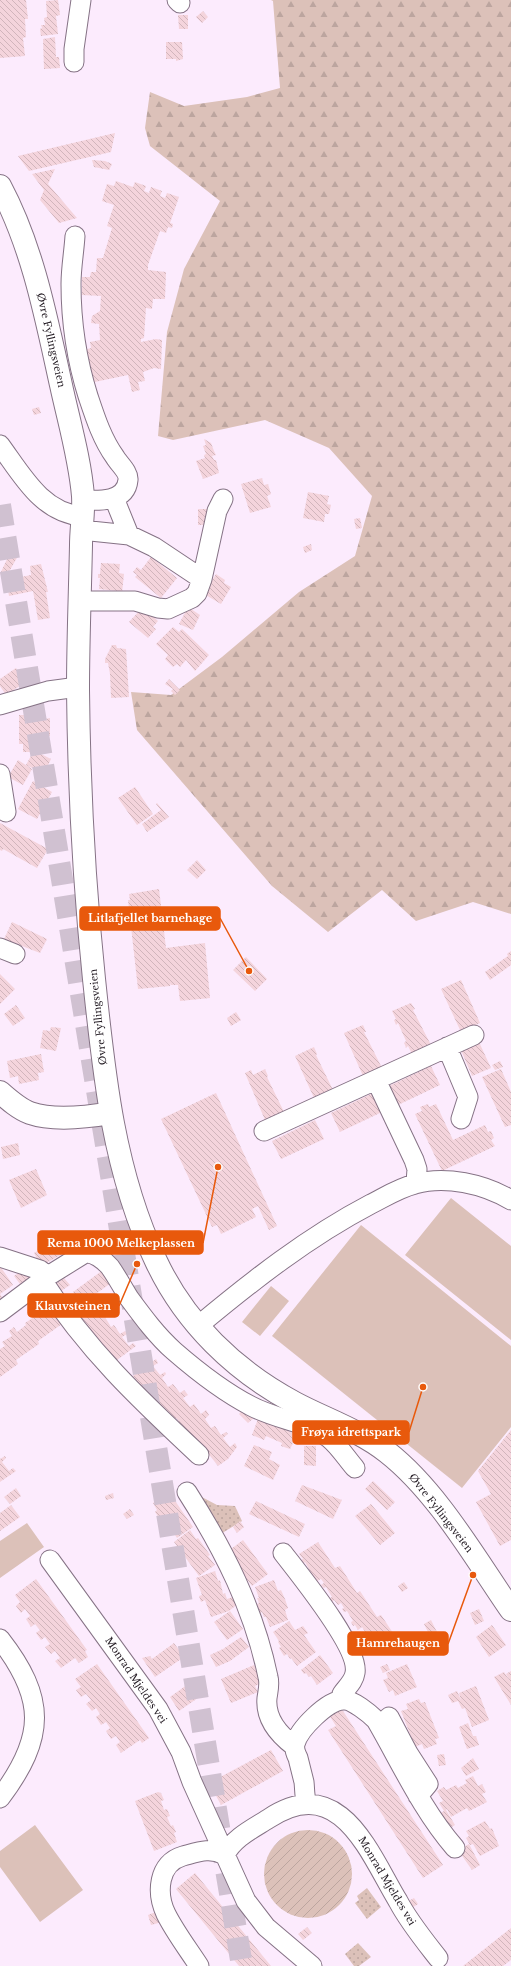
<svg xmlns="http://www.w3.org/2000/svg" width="511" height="1966" font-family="'Libre Baskerville',serif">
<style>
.forest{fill:url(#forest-firs)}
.park{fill:url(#park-dots)}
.garden{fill:url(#garden-furrows)}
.pitch{fill:#dcc1b9}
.building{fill:url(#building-back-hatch)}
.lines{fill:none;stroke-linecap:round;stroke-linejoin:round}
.major-tunnel{stroke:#d0c1d1;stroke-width:22;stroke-dasharray:22 11;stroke-linecap:butt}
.minor-casing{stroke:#857285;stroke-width:21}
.major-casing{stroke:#857285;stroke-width:24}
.minor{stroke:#fff;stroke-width:19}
.major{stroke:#fff;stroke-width:22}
.labels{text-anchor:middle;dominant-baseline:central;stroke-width:3.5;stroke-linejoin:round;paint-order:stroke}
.street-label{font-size:10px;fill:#221a22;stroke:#fff}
.leader{fill:none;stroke:#e8590c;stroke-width:1.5}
.callout-dot{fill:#e8590c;stroke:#fff;stroke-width:1.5}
.callout{fill:#e8590c;stroke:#e8590c;stroke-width:1.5}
.callout-label{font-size:11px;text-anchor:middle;font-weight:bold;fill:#fff}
</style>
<defs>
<pattern id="forest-firs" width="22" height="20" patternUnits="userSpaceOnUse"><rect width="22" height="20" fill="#dcc1b9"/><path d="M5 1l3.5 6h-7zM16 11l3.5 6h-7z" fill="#bca59f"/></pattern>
<pattern id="park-dots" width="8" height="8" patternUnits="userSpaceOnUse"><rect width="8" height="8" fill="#dcc1b9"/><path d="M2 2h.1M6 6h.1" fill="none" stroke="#bca59f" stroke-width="1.8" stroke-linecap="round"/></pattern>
<pattern id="garden-furrows" width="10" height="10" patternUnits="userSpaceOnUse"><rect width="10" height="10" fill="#dcc1b9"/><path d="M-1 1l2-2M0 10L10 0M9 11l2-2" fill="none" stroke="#bca59f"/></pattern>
<pattern id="building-back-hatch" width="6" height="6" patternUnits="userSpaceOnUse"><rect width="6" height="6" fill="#f4d4dc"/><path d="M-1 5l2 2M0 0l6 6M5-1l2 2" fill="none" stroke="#d1b5bc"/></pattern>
</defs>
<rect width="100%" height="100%" fill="#fcebfd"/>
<path class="forest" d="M271,0H511V914L473,902L416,921L382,890L328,932L272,886L137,730L131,692L171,695L222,657L299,592L355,556L372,496L329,448L265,420L173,440L158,436L167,332L184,269L220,201L150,146L145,128L150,92L184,106L247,97L280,88L273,1Z"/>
<path class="park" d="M198,1495L217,1505L235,1506L242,1521L219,1535Z
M367,1888L381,1907L367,1919L355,1903L359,1900L357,1896Z
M358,1943L371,1957L359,1966H354L345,1954Z"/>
<path class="garden" d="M264 1874a44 44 0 1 1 88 0a44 44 0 1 1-88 0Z"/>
<path class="pitch" d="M451,1198L511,1246V1340L405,1255Z
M361,1225L511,1346V1427L462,1488L272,1336Z
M271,1286L289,1301L260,1336L242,1322Z
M27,1523L44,1547L0,1578V1541Z
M35,1825L83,1890L40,1922L0,1867V1851Z"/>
<path class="building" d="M0,0H26L28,19H25L26,37L23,38L25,56L0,58Z
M58,0L60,15L56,16L58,34L41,36L40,29L42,28L41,25H45L44,18L47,17L46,1Z
M203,11L208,17L202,23L196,17Z
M178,15H188V29H179Z
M55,37L56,57H59L60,68L44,69L43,39Z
M166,42H182L183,59L176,61V59H166Z
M115,133L111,152L29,171L18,156Z
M92,160L105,161L112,164L109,170L94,167Z
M55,169L48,184L77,218L59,223L40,200L44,190L32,174Z
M116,181L133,187L135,182L146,186L144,191L149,193L151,187L162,191L160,196L165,198L167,193L179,197L170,223L173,224L172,228L168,227L166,233L160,231L148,265V270L166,272L165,299H153L152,309L146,308L144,338L141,339V342L156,339L162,340L161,369L154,368L143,372L145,381L138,382L140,390L132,392L128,375L90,383L84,350L91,348L90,342L100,340L99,324L91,323L92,316L100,311L101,296L82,295V277H90L91,272H96L97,258H103L112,228L107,226L114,205L102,201L107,184L114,186Z
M39,407L41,413L34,415L32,409Z
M204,439L211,443L214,451L216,455L212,456L214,460H216L219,473L203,479L196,461L205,458L204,455L206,454L203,446L206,445Z
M262,478L264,485L268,484L271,494L267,496L271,507L250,513L241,484Z
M308,492L329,496L327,504L331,505L329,514H325L324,522L303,518Z
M198,509H210L209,525H198Z
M360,518L362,528L356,529L354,519Z
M311,544L312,550L305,553L303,547Z
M5,548L18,556L6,577L0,574L8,557L2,554Z
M151,557L177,578L161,598L135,577L137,575L133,572L137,567L141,570Z
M101,563L120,564L119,573L124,574L122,593H118V591L99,589L100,578H98V574H100Z
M41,564L48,592H46L50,618L38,620L33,591L9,596L6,580L31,575L30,566Z
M216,574L225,580L224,583L231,587L221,604L204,594Z
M143,607L158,621L153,627L156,629L148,638L129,622Z
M188,607L200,615L193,630L179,624Z
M173,627L179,632L182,629L209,655L195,671L186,660L180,667L177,664L173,667L165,659L168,655L156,644Z
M112,645H116L117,648L126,649L129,697L111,698L110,674L108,663H105V659Z
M16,668L26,682L6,695L0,686V679Z
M169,679L180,690L175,695L171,691L173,689L165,684Z
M19,715H45V719L50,718V736H46L43,751H35L51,759L44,774L26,765L33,752H23V744H19Z
M18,760L32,769L23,785L8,777Z
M33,781L52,792L37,819L18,809Z
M135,787L153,814L137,825L118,798Z
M157,803L169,817L147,832L142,824L161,810L156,804Z
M0,823L48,849L37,868L3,849L2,851L0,850Z
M197,860L206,870L197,879L187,870Z
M159,889L166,948L205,943L210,998L180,1001L178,985H171V983L170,986L138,989L128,900H130L129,894Z
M12,922L47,939L40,953L4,939Z
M511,951V965L490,980L485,972L508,956L507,954Z
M246,957L267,979L255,991L233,970Z
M0,974L15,989L0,1004Z
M461,980L480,1023L461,1032L441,989Z
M411,1003L415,1009L413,1010L431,1045L412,1054L408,1046L406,1048L405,1045L404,1043L406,1041L398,1023L396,1025L394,1020L396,1019L392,1011Z
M16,1005L25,1018L13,1026L4,1014Z
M236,1012L241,1020L231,1026L227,1018Z
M363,1025L366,1032H364L382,1068L363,1076L344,1033Z
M51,1027L61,1028L56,1051L40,1048L43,1030L50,1031Z
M479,1042L491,1068L472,1076L461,1050Z
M314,1047L317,1054L316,1055L333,1090L314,1098L295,1056Z
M41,1054L44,1072L38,1073L39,1080L19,1084L18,1076L10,1078L7,1061Z
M500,1061L503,1067L495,1070L492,1065Z
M431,1066L440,1085L398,1105L389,1086Z
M265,1069L268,1076L267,1077L284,1112L265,1120L245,1073L251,1070L253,1075Z
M501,1069L511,1092V1125L505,1127L482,1077Z
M216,1093L277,1226L269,1230L258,1206L252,1209L256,1217L221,1234L217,1225L212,1227L161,1119Z
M373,1093L382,1112L340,1132L331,1113Z
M428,1104L429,1107L436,1104L453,1140L485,1125L488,1132L491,1131L494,1138L491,1140L495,1146L442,1171L415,1114L422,1111L420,1107Z
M315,1120L324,1139L281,1159L272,1141Z
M18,1143L20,1155L3,1159L1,1147Z
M36,1169L47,1195L21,1208L9,1180Z
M65,1235L73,1248L41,1266L34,1253Z
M0,1266L13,1285L0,1294L2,1297L0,1299Z
M25,1269L30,1277L20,1284L14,1276Z
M103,1270L111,1283L82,1304L73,1292Z
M64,1278L70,1285L58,1293L53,1286Z
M99,1299L101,1303L96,1306L103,1315L108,1311L109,1314L105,1317L111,1327L114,1325L120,1334L125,1331L127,1334L122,1337L129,1346L133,1343L136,1346L113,1363L76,1315Z
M46,1301L62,1324L38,1341L39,1344L16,1360L18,1364L0,1377V1349L5,1346L2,1342L12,1336L9,1331L14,1327L17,1332L26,1325L25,1323L34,1317L31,1312L33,1310L36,1315L46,1308L43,1303Z
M156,1359L158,1363L153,1366L160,1375L165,1372L166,1374L162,1378L168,1387L173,1384L180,1393L184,1390L188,1395L183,1398L190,1407L194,1404L201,1414L206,1410L209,1415L205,1419L211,1428L215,1426L221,1435L226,1432L228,1434L223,1438L230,1447L235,1443L237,1447L228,1459L218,1466L197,1439L193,1441L176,1424L179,1421L176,1418L172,1421L154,1403L157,1400L155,1397L150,1400L133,1376Z
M245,1407L255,1417L248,1423L239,1414Z
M259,1416L280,1424L279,1427L297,1435L290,1449L281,1446L282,1443L266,1436L264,1440L252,1435Z
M511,1430V1540L500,1546L476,1502L491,1494L478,1471Z
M254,1445L272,1452L269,1459L280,1465L273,1480L244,1466Z
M304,1446H316V1466L304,1465Z
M5,1456L6,1458L2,1462L9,1471L13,1468L16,1471L0,1482V1459Z
M373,1481L395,1502L387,1510L365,1489Z
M302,1485L342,1500L333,1519L295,1501Z
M16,1488L21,1496L10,1504L4,1497Z
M169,1492L193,1527L177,1538L171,1529L168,1531L155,1512L157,1510L153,1503Z
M113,1493L114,1498L106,1500L105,1496Z
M256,1501L305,1524L299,1537L249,1514Z
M371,1504L395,1533L380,1545L355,1516Z
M11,1505L20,1517L0,1531V1513Z
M130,1509L134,1515L127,1519L123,1514Z
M240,1521L244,1527L237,1533L233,1527Z
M190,1530L196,1539L198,1538L210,1555L208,1556L215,1565L199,1576L174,1542Z
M243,1540L268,1574L252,1586L245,1577L244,1578L227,1552Z
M318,1542L335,1568L340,1566L357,1593L360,1591L377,1617L381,1615L399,1642L380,1654L362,1627L358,1630L355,1625L353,1626L351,1622L353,1621L347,1611L344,1612L342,1609L344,1608L341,1603L338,1605L334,1600L332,1602L330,1598L332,1597L326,1587L324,1588L321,1585L324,1583L321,1579L317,1581L313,1576L311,1577L309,1574L311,1573L305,1562L303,1564L301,1560L303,1559L299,1554Z
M215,1571L218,1581L220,1580L223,1594L225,1593L227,1599L236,1596L239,1603L229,1611L211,1617L205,1600L201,1602L199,1596L202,1595L196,1578Z
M36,1579L87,1650L85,1651L88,1657L79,1663L75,1658L61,1668L55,1661L60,1658L55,1651L51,1654L45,1647L50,1644L45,1637L41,1640L36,1633L40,1630L35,1624L31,1627L26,1619L30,1616L25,1609L21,1613L16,1606L20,1602L15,1595Z
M274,1580L278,1591L281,1590L285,1599L288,1608L285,1610L288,1620L270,1627L266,1617H264L262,1612L260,1613L257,1604L259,1603L257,1598H259L255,1587Z
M404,1582L408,1588L402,1592L398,1586Z
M479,1609L484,1621L475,1625L470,1613Z
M230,1611L243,1629L227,1640L214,1622Z
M431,1620L437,1632L430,1636L424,1624Z
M289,1621L295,1630L303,1626L308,1633L304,1635L316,1652L297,1666L291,1658L290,1659L287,1654L284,1656L279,1648L281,1647L278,1642L279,1641L273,1632Z
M492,1625L506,1645L489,1657L476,1637Z
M241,1637L249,1647L230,1661L216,1667L210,1655L223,1649Z
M174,1643L184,1657L155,1677L142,1658L150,1656L152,1659Z
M320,1655L333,1673L317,1685L311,1676L309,1677L306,1673L304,1674L301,1670Z
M97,1664L149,1738L142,1743L140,1740L121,1753L116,1745L120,1742L116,1736L111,1739L106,1731L110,1728L106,1722L101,1725L96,1717L100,1714L96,1708L92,1711L86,1704L91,1700L86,1694L81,1697L76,1690L81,1687L75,1679Z
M387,1664L390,1670L383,1673L380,1667Z
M407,1664L417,1687L395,1696L393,1690L389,1692L383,1680L388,1678L386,1673Z
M254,1665L261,1683L255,1686L258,1692L231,1703L221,1679Z
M511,1671V1705L494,1677L504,1672L510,1681L506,1674Z
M198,1677L208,1691L179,1711L170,1697Z
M476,1686L489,1720L472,1727L465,1708L462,1709L458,1701L452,1703L448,1695L457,1691L461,1700L459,1693Z
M419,1699L421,1703L425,1702L439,1738L435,1739L437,1744L424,1749L422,1744L415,1747L401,1711L408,1709L406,1704Z
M338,1709L343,1711L443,1865L423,1878L328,1730L336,1726L329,1715Z
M468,1723L473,1736H476L479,1745L467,1749L459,1727Z
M271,1750L283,1771L221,1805L209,1783Z
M444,1754L446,1765L439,1766L437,1755Z
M473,1758L479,1769L466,1776L461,1768Z
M473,1776L478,1786L482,1784L486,1792L482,1794L487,1802L469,1811L467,1808L451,1817L447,1809L446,1810L455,1825L445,1831L436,1816L444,1811L439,1803L443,1801L437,1791L444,1787L446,1790L456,1785L458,1788L467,1783L465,1780Z
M158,1792L161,1793L164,1800L161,1801L164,1810L167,1809L170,1816L167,1817L171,1826L173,1825L176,1832L174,1833L177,1842L154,1851L135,1801Z
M485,1821L490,1829L492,1828L499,1846L480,1856L473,1844L470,1845L466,1838L469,1836L466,1831Z
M469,1844L480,1865L472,1870L458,1850Z
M195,1873L271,1966H239L176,1889Z
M414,1898L418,1904L407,1911L403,1904Z
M158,1911L162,1922L151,1925L148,1915Z
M307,1927L312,1933L303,1940L298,1934Z
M511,1928V1960L503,1966H463Z"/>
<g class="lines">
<path class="major-tunnel" d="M0,505L242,1966"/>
<g class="minor-casing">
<path id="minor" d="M177,0L180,3
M74,62V49L81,0
M75,236C74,252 71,268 71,284C71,321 77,361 88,396C95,417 102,439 115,457C119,464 129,472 128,480C126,502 99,501 83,500
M0,445C22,475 42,513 82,516
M114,498L129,535
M81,530L129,535L154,547L202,579
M91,601H135L158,608L168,609L192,598L197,593L202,579L217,511L223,499
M0,705L48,691L78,687
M0,774L6,812
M0,948L15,954
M447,1047L468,1097L461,1119
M376,1080L414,1160L417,1169L416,1183
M264,1131L474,1035
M0,1257L40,1270L48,1276L85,1253C94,1252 104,1260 110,1267C117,1277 123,1288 129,1298C143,1317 157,1336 174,1351C197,1371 224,1392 251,1406C275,1419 307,1422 329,1438C339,1446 347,1459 355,1468
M42,1280C87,1350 139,1399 199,1455
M0,1312L48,1276
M198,1326C252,1281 308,1237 371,1204C385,1197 399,1188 415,1184C445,1175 484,1184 511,1200
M187,1492C224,1550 254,1609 268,1677C270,1684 268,1691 267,1698C265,1719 278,1734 294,1746
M283,1553C299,1574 360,1648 355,1673C354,1681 347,1687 342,1694L343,1699
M50,1560L158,1709L181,1752L192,1782L246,1901L266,1927L312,1966
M0,1639C46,1698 46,1737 0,1798
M389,1717L408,1753L428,1784L418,1796
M307,1803C304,1796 305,1790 304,1782C302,1774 300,1766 298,1758C296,1754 294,1748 295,1744C299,1729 327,1701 343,1700C352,1699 370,1714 376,1720C401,1763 422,1810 455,1848
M225,1855C233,1838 254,1828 268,1819C340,1771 369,1853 398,1901C409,1922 424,1940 438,1958
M199,1966C188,1949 175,1932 166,1914C156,1893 158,1863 183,1856C198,1852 210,1847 225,1855"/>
</g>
<g class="major-casing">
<path id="major" d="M0,186C33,248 46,317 61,385C69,422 80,459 83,496C84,512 81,529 81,545C80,593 78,641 78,690C79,787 84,883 94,979C104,1076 114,1173 156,1261C185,1323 235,1371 295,1403C325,1419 359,1430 387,1452C437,1491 475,1558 511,1610
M0,1092C9,1100 19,1109 30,1113C53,1121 88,1117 111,1113"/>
</g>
<use href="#minor" class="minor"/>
<use href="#major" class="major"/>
</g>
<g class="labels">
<g class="street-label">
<text transform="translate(51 340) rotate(77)">Øvre Fyllingsveien</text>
<text transform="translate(98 1017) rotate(-96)">Øvre Fyllingsveien</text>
<text transform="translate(441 1513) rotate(52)">Øvre Fyllingsveien</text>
<text transform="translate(136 1680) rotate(56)">Monrad Mjeldes vei</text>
<text transform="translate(387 1881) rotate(59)">Monrad Mjeldes vei</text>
</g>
</g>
<path class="leader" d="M249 971L220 918M218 1167L203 1243M137 1264L119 1306M423 1387L409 1432M473 1575L448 1644"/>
<g class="callout-dot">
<circle cx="249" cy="971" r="4"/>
<circle cx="218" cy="1167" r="4"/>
<circle cx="137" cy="1264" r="4"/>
<circle cx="423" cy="1387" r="4"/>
<circle cx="473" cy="1575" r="4"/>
</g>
<g class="callout">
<rect x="80" y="907" width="140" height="23" rx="4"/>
<rect x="38" y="1231" width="165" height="23" rx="4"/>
<rect x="28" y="1294" width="91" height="23" rx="4"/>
<rect x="293" y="1421" width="116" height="23" rx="4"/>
<rect x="348" y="1632" width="100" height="23" rx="4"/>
</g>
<g class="callout-label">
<text x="150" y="922">Litlafjellet barnehage</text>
<text x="121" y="1247">Rema 1000 Melkeplassen</text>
<text x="73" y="1310">Klauvsteinen</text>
<text x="351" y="1436">Frøya idrettspark</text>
<text x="398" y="1647">Hamrehaugen</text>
</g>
</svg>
